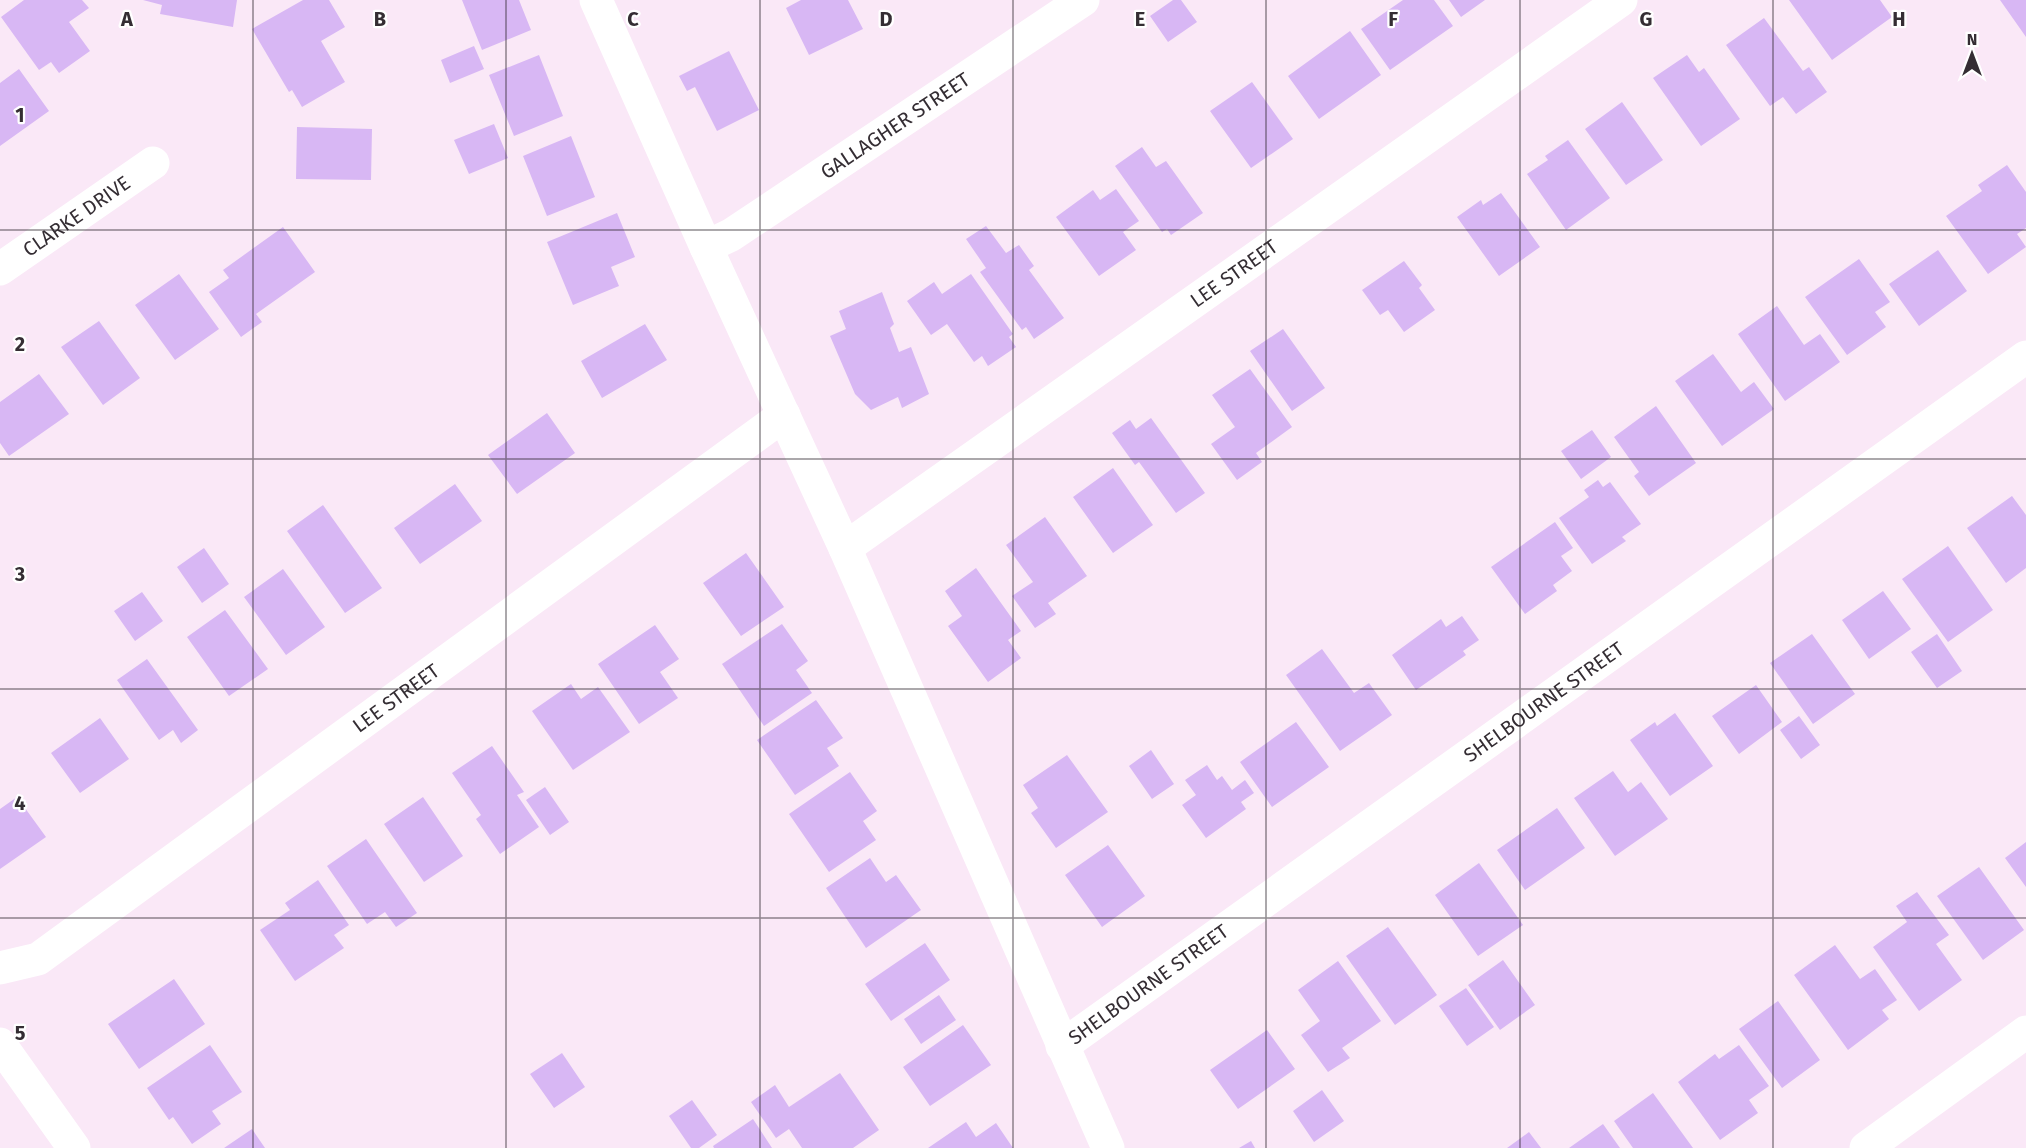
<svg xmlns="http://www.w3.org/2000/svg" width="2026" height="1148" font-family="'Fira Sans',sans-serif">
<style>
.building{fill:#d8b7f4}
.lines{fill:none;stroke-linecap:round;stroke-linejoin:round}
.minor{stroke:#fff;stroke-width:33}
.tertiary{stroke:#fff;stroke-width:33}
.grid{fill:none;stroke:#342d33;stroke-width:1.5;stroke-opacity:0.55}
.labels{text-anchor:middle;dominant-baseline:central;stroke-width:4.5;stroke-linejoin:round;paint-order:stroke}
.street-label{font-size:20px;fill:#342d33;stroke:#fff}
.grid-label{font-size:20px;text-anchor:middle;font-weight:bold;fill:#342d33;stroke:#fff;stroke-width:4.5;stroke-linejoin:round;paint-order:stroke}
</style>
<rect width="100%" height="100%" fill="#fae8f7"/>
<path class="building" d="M24,0H82L89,8L69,22L90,51L59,73L51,62L39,70L1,17Z
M143,0H237L233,27L160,14L162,5Z
M303,0H329L345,27L321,41L345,82L302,107L292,90L289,92L252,29Z
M462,0H519L531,30L482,50Z
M801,0H848L863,29L809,55L786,8Z
M1173,0H1181L1197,22L1168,42L1150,16Z
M1403,0H1434L1453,26L1390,70L1361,29Z
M1449,0H1485L1461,17Z
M1789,0H1880L1892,17L1832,60Z
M2000,0H2026V37Z
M1764,18L1803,71L1809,67L1827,92L1796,114L1783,97L1770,106L1726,45Z
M1350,31L1381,75L1319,119L1288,76Z
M474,46L484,69L450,83L441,60Z
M729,51L759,110L717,131L695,87L687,91L679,76Z
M539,55L563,116L514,136L489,75Z
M1687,55L1699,72L1704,68L1740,119L1701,146L1653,78Z
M19,69L49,111L0,146V83Z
M1252,82L1293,139L1251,168L1210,111Z
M1622,102L1663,160L1626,185L1585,129Z
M494,124L508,158L469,174L454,140Z
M297,127L372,129L371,180L296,179Z
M571,136L595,197L547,216L523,156Z
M1568,140L1610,198L1566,230L1527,174L1548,160L1545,156Z
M1142,147L1156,167L1166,161L1203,213L1171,235L1167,229L1162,232L1115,166Z
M2007,165L2026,192V228L2017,234L2026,247L1988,274L1946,216L1982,191L1978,185Z
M1116,189L1139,221L1123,232L1136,250L1099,276L1056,217L1093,190L1100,200Z
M1501,193L1540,247L1499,276L1457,217L1481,200L1483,205Z
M617,213L635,257L611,267L619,286L573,305L547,242Z
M986,226L1006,253L1019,245L1034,266L1029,270L1064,318L1034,339L1026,327L1022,330L980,272L986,268L966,239Z
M283,227L315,272L256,314L262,322L241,337L209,292L229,278L223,270Z
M1938,250L1967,291L1919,326L1889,284Z
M1859,259L1890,302L1875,312L1886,327L1847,355L1805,297Z
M1404,261L1422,285L1419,288L1435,310L1404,332L1388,310L1380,315L1362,290Z
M179,274L219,329L175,360L135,305Z
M971,274L1013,334L1009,337L1016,347L988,366L982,356L974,362L947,324L931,335L907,301L934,282L942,294Z
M882,292L894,324L890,328L899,352L911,347L929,394L902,408L898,397L871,410L855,394L830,336L846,329L839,311Z
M1777,306L1804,345L1820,334L1840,362L1785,401L1738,334Z
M99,321L140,378L103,405L61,347Z
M645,324L667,360L602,398L581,361Z
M1283,329L1325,388L1292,411L1250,351Z
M1713,354L1741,392L1754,382L1774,409L1722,446L1675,381Z
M1250,369L1292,427L1256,453L1262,462L1237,480L1211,444L1235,427L1212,395Z
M39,374L69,414L9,456L0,443V402Z
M1656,406L1696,463L1649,496L1634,476L1639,472L1614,437Z
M547,413L575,453L517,494L488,455Z
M1151,418L1205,493L1176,513L1139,462L1135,465L1112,433L1130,420L1136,429Z
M1592,430L1611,457L1581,479L1561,451Z
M1113,468L1153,525L1113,553L1073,497Z
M1598,480L1603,487L1610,482L1641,524L1622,537L1626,541L1592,564L1559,518L1589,497L1584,490Z
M455,484L482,521L420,564L394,528Z
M2012,496L2026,515V568L2006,583L1967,528Z
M323,505L382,588L345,613L287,531Z
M1045,517L1087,576L1048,603L1056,614L1035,628L1012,596L1033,582L1006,545Z
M1555,522L1573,548L1561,556L1572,571L1553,585L1557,591L1525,614L1491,567Z
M1948,546L1993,610L1948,642L1902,579Z
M204,548L229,584L202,603L177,567Z
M746,553L784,607L741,636L703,583Z
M976,568L1021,631L1008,640L1021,658L988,682L948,626L962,616L945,591Z
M283,569L325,627L286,655L244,597Z
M1883,591L1911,629L1869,659L1842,620Z
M142,592L163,621L135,641L114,611Z
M225,610L268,669L229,696L187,637Z
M1462,616L1479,640L1463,651L1466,655L1416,690L1392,655L1441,619L1446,627Z
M782,624L808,661L796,670L812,693L764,726L722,664Z
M655,625L679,659L660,672L678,698L639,724L598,664Z
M1812,634L1855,694L1813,724L1770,663Z
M1937,634L1962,671L1937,688L1911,652Z
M1322,649L1354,693L1369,683L1392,715L1340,751L1286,675Z
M147,659L198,730L181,743L173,730L159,740L117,680Z
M571,684L581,699L598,687L630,732L573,770L532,711Z
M1756,685L1782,722L1739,754L1712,716Z
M816,700L843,738L827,748L839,766L795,795L757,740Z
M1675,713L1713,766L1670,796L1630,740L1655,722L1657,726Z
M1799,716L1820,745L1801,759L1780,730Z
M100,718L129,759L80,793L51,753Z
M1296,722L1329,767L1272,807L1240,762Z
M492,746L524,792L517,795L539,827L500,854L476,819L481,815L452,773Z
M1151,750L1174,784L1152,799L1129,766Z
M1067,755L1108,812L1056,848L1031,813L1038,808L1023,785Z
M1207,765L1217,780L1222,776L1232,790L1245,780L1254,793L1241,802L1246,809L1206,838L1182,805L1196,795L1185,780Z
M1613,771L1628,792L1641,782L1668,819L1615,856L1574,798Z
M850,772L877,811L863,821L876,840L829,872L789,814Z
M545,787L569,822L550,835L526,800Z
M17,797L46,837L0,869V809Z
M423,797L463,856L424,882L384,824Z
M1557,808L1585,848L1525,890L1497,850Z
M366,839L417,913L396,927L385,912L367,924L327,866Z
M2026,842V887L2005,858Z
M1108,845L1145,896L1102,927L1065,875Z
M870,858L886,882L896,875L921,910L866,948L826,888Z
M1479,863L1523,925L1478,956L1435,895Z
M1979,867L2024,930L1983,960L1937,896Z
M318,880L349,925L334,935L344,948L295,981L260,930L290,910L285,903Z
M1917,892L1949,935L1936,944L1962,980L1919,1011L1873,947L1907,922L1896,906Z
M1388,927L1437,995L1395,1025L1346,956Z
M925,943L950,980L891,1021L865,984Z
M1835,945L1860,979L1875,969L1897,1000L1882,1010L1889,1019L1848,1050L1794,975Z
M1503,960L1535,1005L1500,1030L1468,985Z
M1338,961L1381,1021L1342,1048L1350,1058L1328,1072L1301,1035L1320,1021L1298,990Z
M174,979L205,1024L139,1069L108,1024Z
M1466,988L1494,1027L1467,1046L1439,1006Z
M939,995L956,1020L921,1044L904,1019Z
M1778,1001L1820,1060L1782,1088L1739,1029Z
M963,1025L991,1065L930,1106L903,1067Z
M1267,1030L1295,1069L1238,1109L1210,1070Z
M210,1045L242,1092L212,1111L221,1124L192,1144L173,1117L169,1120L147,1088Z
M1739,1045L1769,1086L1749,1100L1758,1113L1720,1140L1678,1082L1715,1054L1719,1059Z
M562,1053L585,1087L554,1108L530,1074Z
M840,1073L879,1130L853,1148H802L789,1129L776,1138L751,1102L775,1085L789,1107Z
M1322,1090L1344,1121L1314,1142L1293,1111Z
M1653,1093L1693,1148H1633L1614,1121Z
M692,1100L717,1135L699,1148H691L669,1116Z
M753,1119L772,1148H714L713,1146Z
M966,1122L976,1137L996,1123L1013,1148H928Z
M1603,1124L1620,1148H1569Z
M252,1129L265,1148H224Z
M1529,1132L1541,1148H1507Z
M1251,1141L1255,1148H1239Z"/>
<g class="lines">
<g class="minor">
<path d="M596,0L706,247L845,548L1108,1148"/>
<path id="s1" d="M706,247L731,235L1083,0"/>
<path id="s2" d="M0,269L153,163"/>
<path id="s3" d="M845,548L1621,0"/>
<path id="s4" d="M0,968L38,959L784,415"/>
<path d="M0,1044L74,1148"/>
<path id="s5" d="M1062,1046L2026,357"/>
</g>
<path class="tertiary" d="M1866,1148L2026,1032"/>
</g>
<path class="grid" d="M253,0V1148M506,0V1148M760,0V1148M1013,0V1148M1266,0V1148M1520,0V1148M1773,0V1148M0,230H2026M0,459H2026M0,689H2026M0,918H2026"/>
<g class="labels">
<g class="street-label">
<text stroke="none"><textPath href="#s1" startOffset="225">GALLAGHER STREET</textPath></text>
<text stroke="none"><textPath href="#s2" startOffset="93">CLARKE DRIVE</textPath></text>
<text stroke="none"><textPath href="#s3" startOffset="476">LEE STREET</textPath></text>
<text stroke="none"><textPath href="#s4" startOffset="482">LEE STREET</textPath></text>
<text stroke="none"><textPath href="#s5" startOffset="592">SHELBOURNE STREET</textPath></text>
<text stroke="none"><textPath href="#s5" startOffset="106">SHELBOURNE STREET</textPath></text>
</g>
</g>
<g class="grid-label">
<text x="127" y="26">A</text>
<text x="380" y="26">B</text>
<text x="633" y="26">C</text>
<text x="886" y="26">D</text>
<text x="1140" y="26">E</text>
<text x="1393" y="26">F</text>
<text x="1646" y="26">G</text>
<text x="1899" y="26">H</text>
<text x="20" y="122">1</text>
<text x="20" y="351">2</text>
<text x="20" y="581">3</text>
<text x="20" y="810">4</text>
<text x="20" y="1040">5</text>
</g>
<g transform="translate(1972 54)" stroke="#ffffff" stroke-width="4.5" paint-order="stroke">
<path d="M0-4.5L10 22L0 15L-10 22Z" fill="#342d33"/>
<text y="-9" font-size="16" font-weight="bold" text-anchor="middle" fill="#342d33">N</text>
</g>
</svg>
